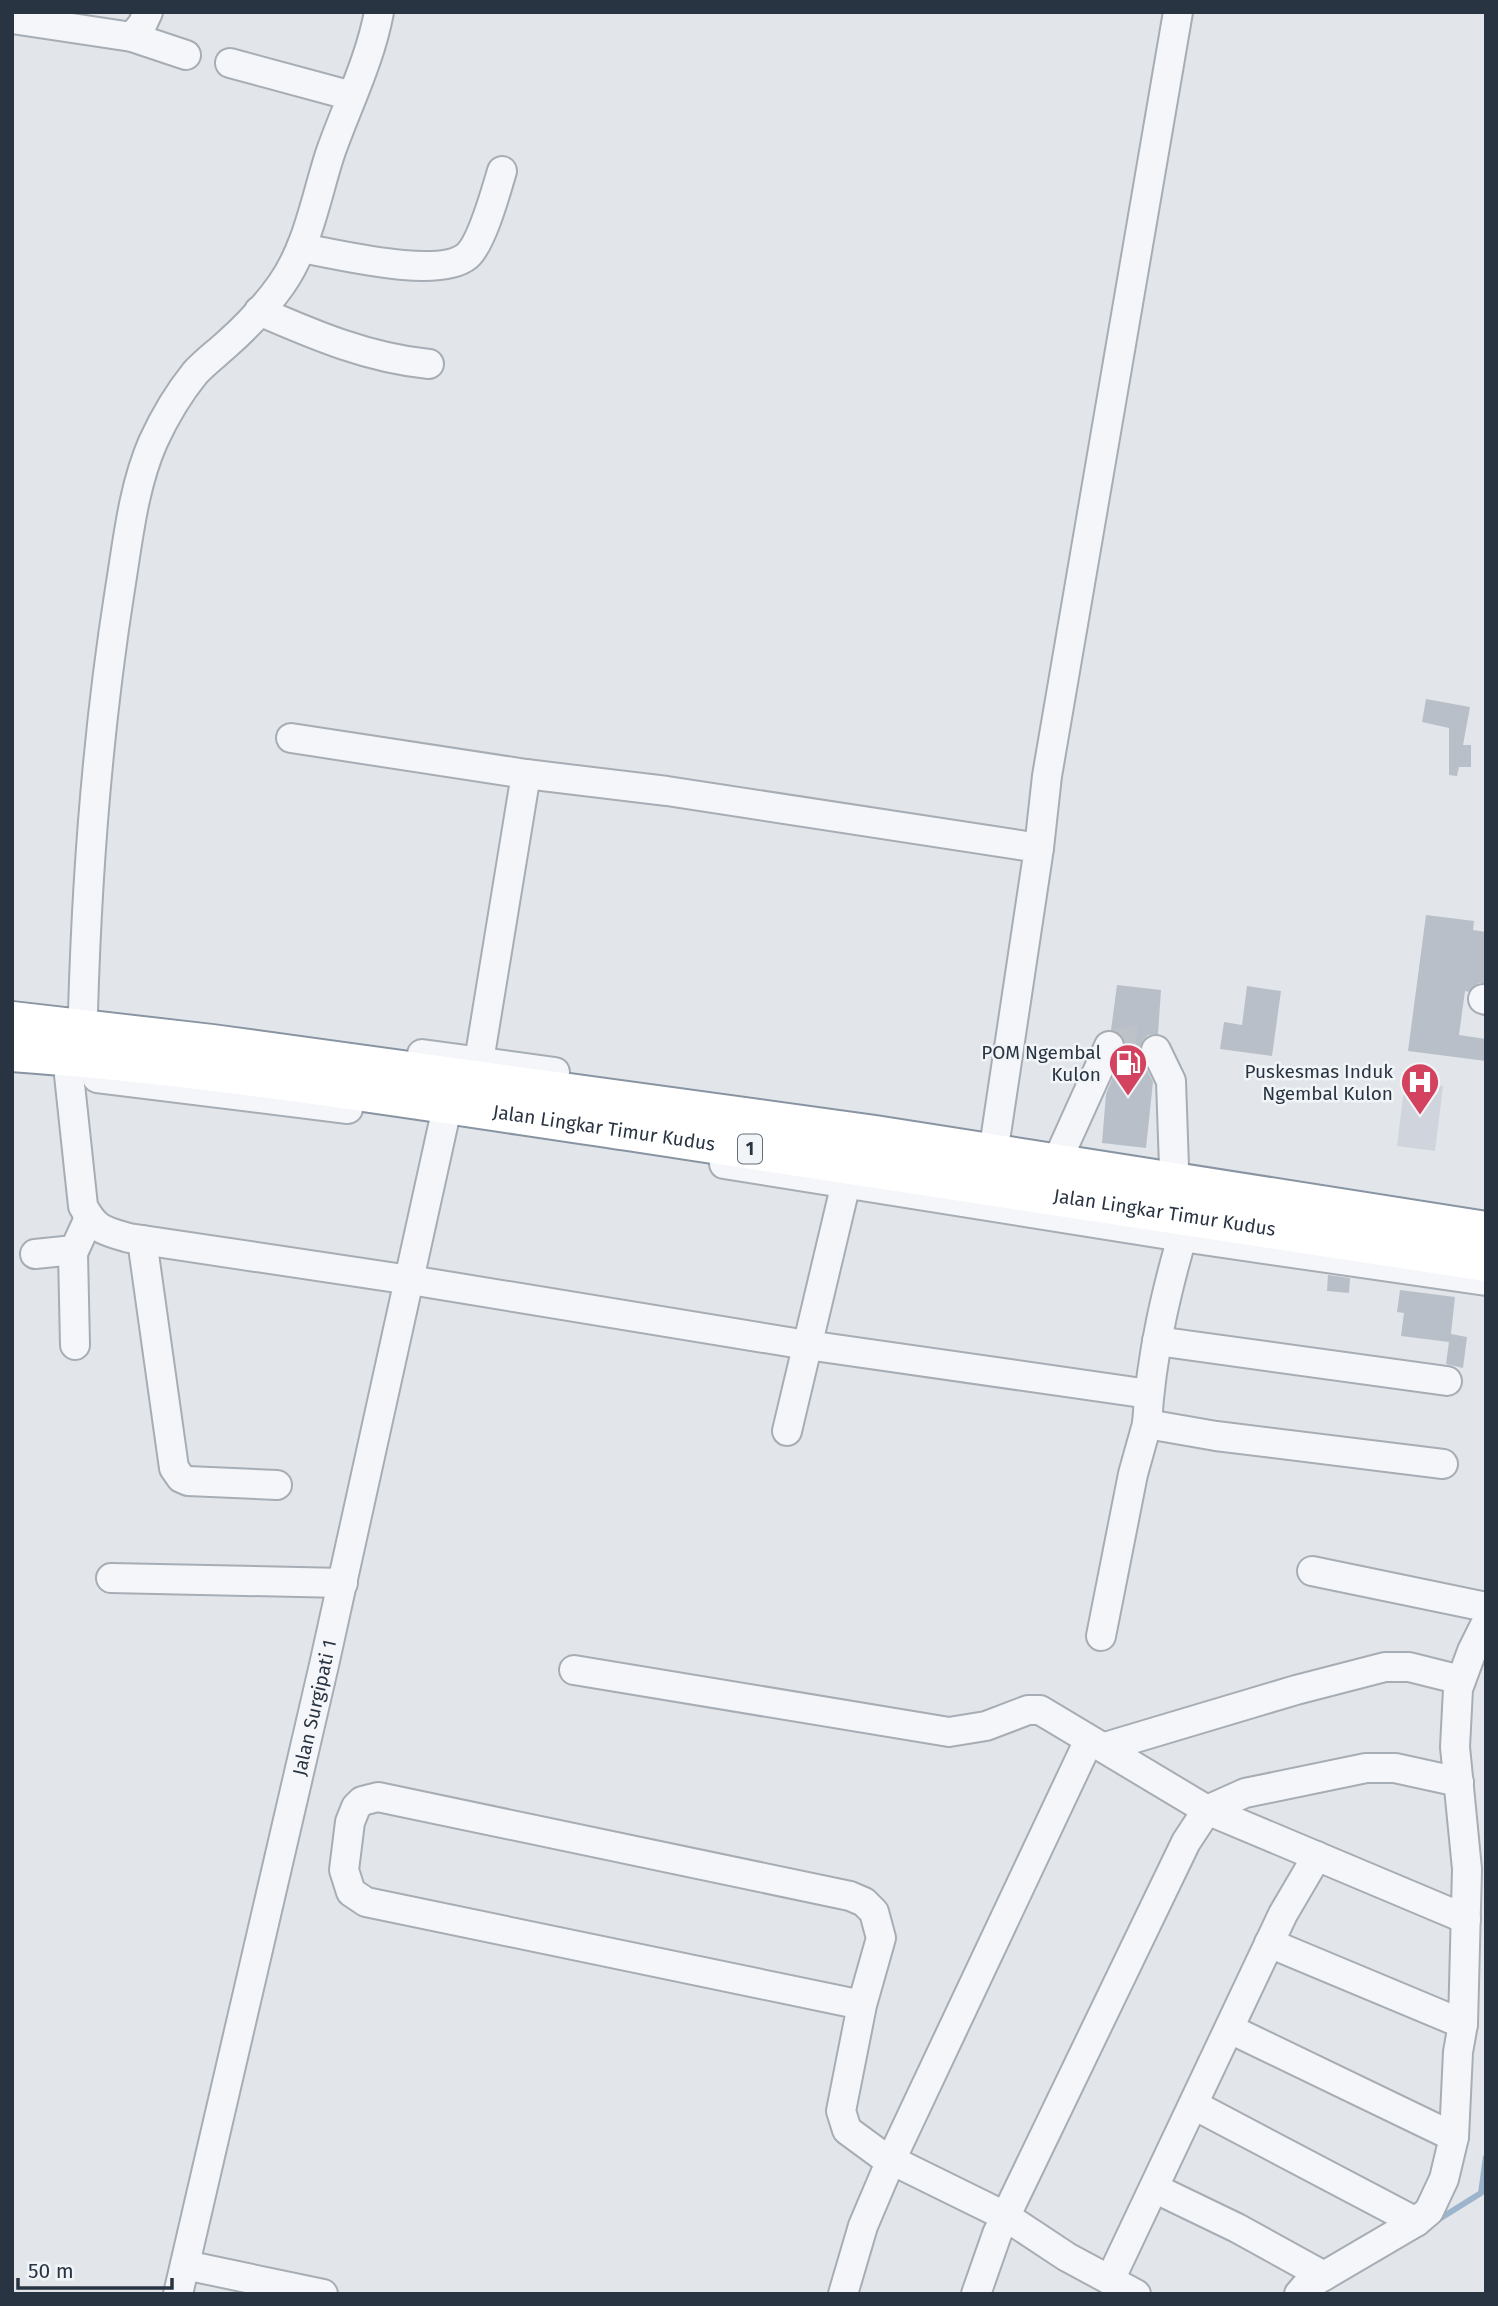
<svg xmlns="http://www.w3.org/2000/svg" width="1498" height="2306" font-family="'Fira Sans',sans-serif">
<style>
.built{fill:#d0d5dd}
.lines{fill:none;stroke-linecap:round;stroke-linejoin:round}
.stream{stroke:#9cb5cc;stroke-width:6}
.building{fill:#b9bfc8}
.minor-tunnel{stroke:#bdc2c9;stroke-width:28;stroke-dasharray:28 14;stroke-linecap:butt}
.minor-casing{stroke:#a7adb5;stroke-width:32}
.highway-casing{stroke:#8894a2;stroke-width:42}
.minor{stroke:#f5f6f9;stroke-width:28}
.highway{stroke:#fff;stroke-width:38}
.labels{text-anchor:middle;dominant-baseline:central;stroke-width:5;stroke-linejoin:round;paint-order:stroke}
.shield{fill:#f2f5f8;stroke:#656e79;stroke-width:2}
.shield-label{font-size:18px;font-weight:bold;fill:#293443}
.poi-label{font-size:19px;fill:#293443;stroke:#f2f5f8;text-anchor:end}
.street-label{font-size:19px;fill:#293443;stroke:#f2f5f8}
</style>
<rect width="100%" height="100%" fill="#e2e6eb"/>
<path class="built" d="M1405,1080L1443,1086L1435,1151L1397,1146Z"/>
<g class="lines">
<path class="stream" d="M1436,2221L1481,2193L1486,2157"/>
</g>
<path class="building" d="M1426,699L1470,707L1463,745H1471V767H1459L1457,776L1449,775V728L1422,722Z
M1426,915L1474,921L1473,930L1486,932V983H1479L1469,992L1465,991L1459,1035L1486,1039V1061L1408,1051Z
M1117,985L1161,990L1158,1034L1148,1035L1143,1040L1140,1048L1141,1057L1153,1082L1146,1148L1102,1143L1106,1094L1126,1045L1122,1036L1111,1030Z
M1247,986L1281,991L1272,1056L1220,1049L1224,1022L1242,1025Z
M1328,1275L1350,1278L1349,1293L1327,1291Z
M1400,1290L1455,1297L1451,1334L1467,1337L1463,1368L1446,1364L1449,1342L1401,1336L1404,1313L1397,1312Z"/>
<g class="lines">
<path class="minor-tunnel" d="M1109,1046C1129,1039 1139,1036 1156,1050"/>
<g class="minor-casing">
<g id="minor">
<path d="M12,19L132,37L186,55"/>
<path d="M132,37L142,25L148,12"/>
<path d="M230,63L352,96"/>
<path d="M301,248C337,254 438,280 467,256C482,243 496,191 502,171"/>
<path d="M259,311C314,335 368,358 429,364"/>
<path d="M291,738L526,774L479,1061"/>
<path d="M526,774L667,791L1039,848L993,1154"/>
<path d="M1039,848L1047,776L1178,12"/>
<path d="M1483,999L1486,1000"/>
<path d="M83,1012C87,871 98,728 120,589C128,540 133,488 153,442C164,418 178,394 195,373C204,363 216,354 227,344C246,327 266,306 281,285C308,247 316,197 330,154C346,108 370,61 379,12"/>
<path d="M1156,1050L1171,1081L1174,1167L1170,1198"/>
<path d="M422,1054L555,1072"/>
<path d="M69,1075L83,1206C95,1230 105,1231 129,1238L410,1280L807,1345L1149,1394"/>
<path d="M97,1078L348,1109"/>
<path d="M724,1164L1182,1237L1486,1281"/>
<path d="M1056,1183L1062,1150L1109,1046"/>
<path d="M1187,1220C1167,1287 1151,1354 1147,1424L1216,1436L1443,1464"/>
<path d="M142,1240L174,1468L181,1478L188,1481L277,1485"/>
<path d="M35,1254L74,1250"/>
<path d="M1157,1341L1447,1381"/>
<path d="M75,1345L73,1253L89,1218"/>
<path d="M787,1431L846,1183"/>
<path d="M1312,1571L1486,1607"/>
<path d="M111,1578L343,1583"/>
<path d="M1101,1636L1133,1474L1147,1424"/>
<path d="M574,1670L949,1732L986,1726L1028,1710H1040L1207,1810L1466,1919"/>
<path d="M1105,1747L1296,1690L1385,1667H1409L1461,1680"/>
<path d="M1269,1943L1463,2024"/>
<path d="M862,2005L366,1902L351,1892L344,1870L350,1822L356,1807L362,1801L378,1797L850,1896L864,1902L874,1912L881,1938L862,2005L841,2111L847,2130L881,2155L1005,2216L1067,2257L1136,2294"/>
<path d="M1230,2029L1454,2137"/>
<path d="M1194,2105L1416,2222"/>
<path d="M1154,2188L1237,2228L1324,2276"/>
<path d="M185,2265L323,2294"/>
<path d="M1110,2280L1283,1914L1317,1856"/>
<path id="s1" d="M178,2294L324,1665L444,1121"/>
<path d="M843,2294L863,2226L891,2160L1089,1740"/>
<path d="M976,2294L997,2234L1186,1842L1207,1810L1245,1793L1366,1768H1395L1459,1782"/>
<path d="M1299,2294L1305,2287L1416,2222L1429,2211L1444,2179L1454,2137L1458,2052L1463,2024L1467,1869L1455,1747L1458,1689L1472,1651L1486,1623"/>
</g>
</g>
<g class="highway-casing">
<g id="highway">
<path d="M12,1021L212,1044L875,1135L1486,1231"/>
<path id="s2" d="M12,1052C219,1067 423,1101 628,1131C914,1173 1200,1217 1486,1262"/>
</g>
</g>
<use href="#minor" class="minor"/>
<use href="#highway" class="highway"/>
</g>
<defs>
<g id="fuel-pin" transform="scale(2.0125)"><path d="M0 17L-7.5 6A9.5 9.5 0 1 1 7.5 6Z" fill="#d34360" stroke="#f2f5f8"/><path d="M-5.5-6h7V0h2V4h1.3V-2.5L3-4.5l.8-.8L6-3V5H2.5V1h-1V6h-7ZM-4.2-4.7v3.2H.2V-4.7Z" fill="#fff"/></g>
<g id="hospital-pin" transform="scale(2.0125)"><path d="M0 17L-7.5 6A9.5 9.5 0 1 1 7.5 6Z" fill="#d34360" stroke="#f2f5f8"/><path d="M-5-5h3v3.5h4V-5h3V5h-3V1.5h-4V5h-3Z" fill="#fff"/></g>
</defs>
<g fill-rule="evenodd">
<use href="#fuel-pin" x="1128" y="1063"/>
<use href="#hospital-pin" x="1420" y="1082"/>
</g>
<g class="labels">
<rect class="shield" x="738" y="1134.5" width="24" height="29" rx="5"/>
<g class="shield-label">
<text x="750" y="1149">1</text>
</g>
<g class="poi-label">
<text x="1101" y="1052">POM Ngembal<tspan x="1101" dy="22">Kulon</tspan></text>
<text x="1393" y="1071">Puskesmas Induk<tspan x="1393" dy="22">Ngembal Kulon</tspan></text>
</g>
<g class="street-label">
<text stroke="none"><textPath href="#s2" startOffset="597">Jalan Lingkar Timur Kudus</textPath></text>
<text stroke="none"><textPath href="#s2" startOffset="1164">Jalan Lingkar Timur Kudus</textPath></text>
<text stroke="none"><textPath href="#s1" startOffset="602">Jalan Surgipati 1</textPath></text>
</g>
</g>
<rect width="1498" height="2306" fill="none" stroke="#293443" stroke-width="28"/>
<path d="M18 2278v10h154v-10" fill="none" stroke="#293443" stroke-width="3.5"/>
<text x="28" y="2278" font-size="21" fill="#293443" stroke="#f2f5f8" stroke-width="5" paint-order="stroke">50 m</text>
</svg>
